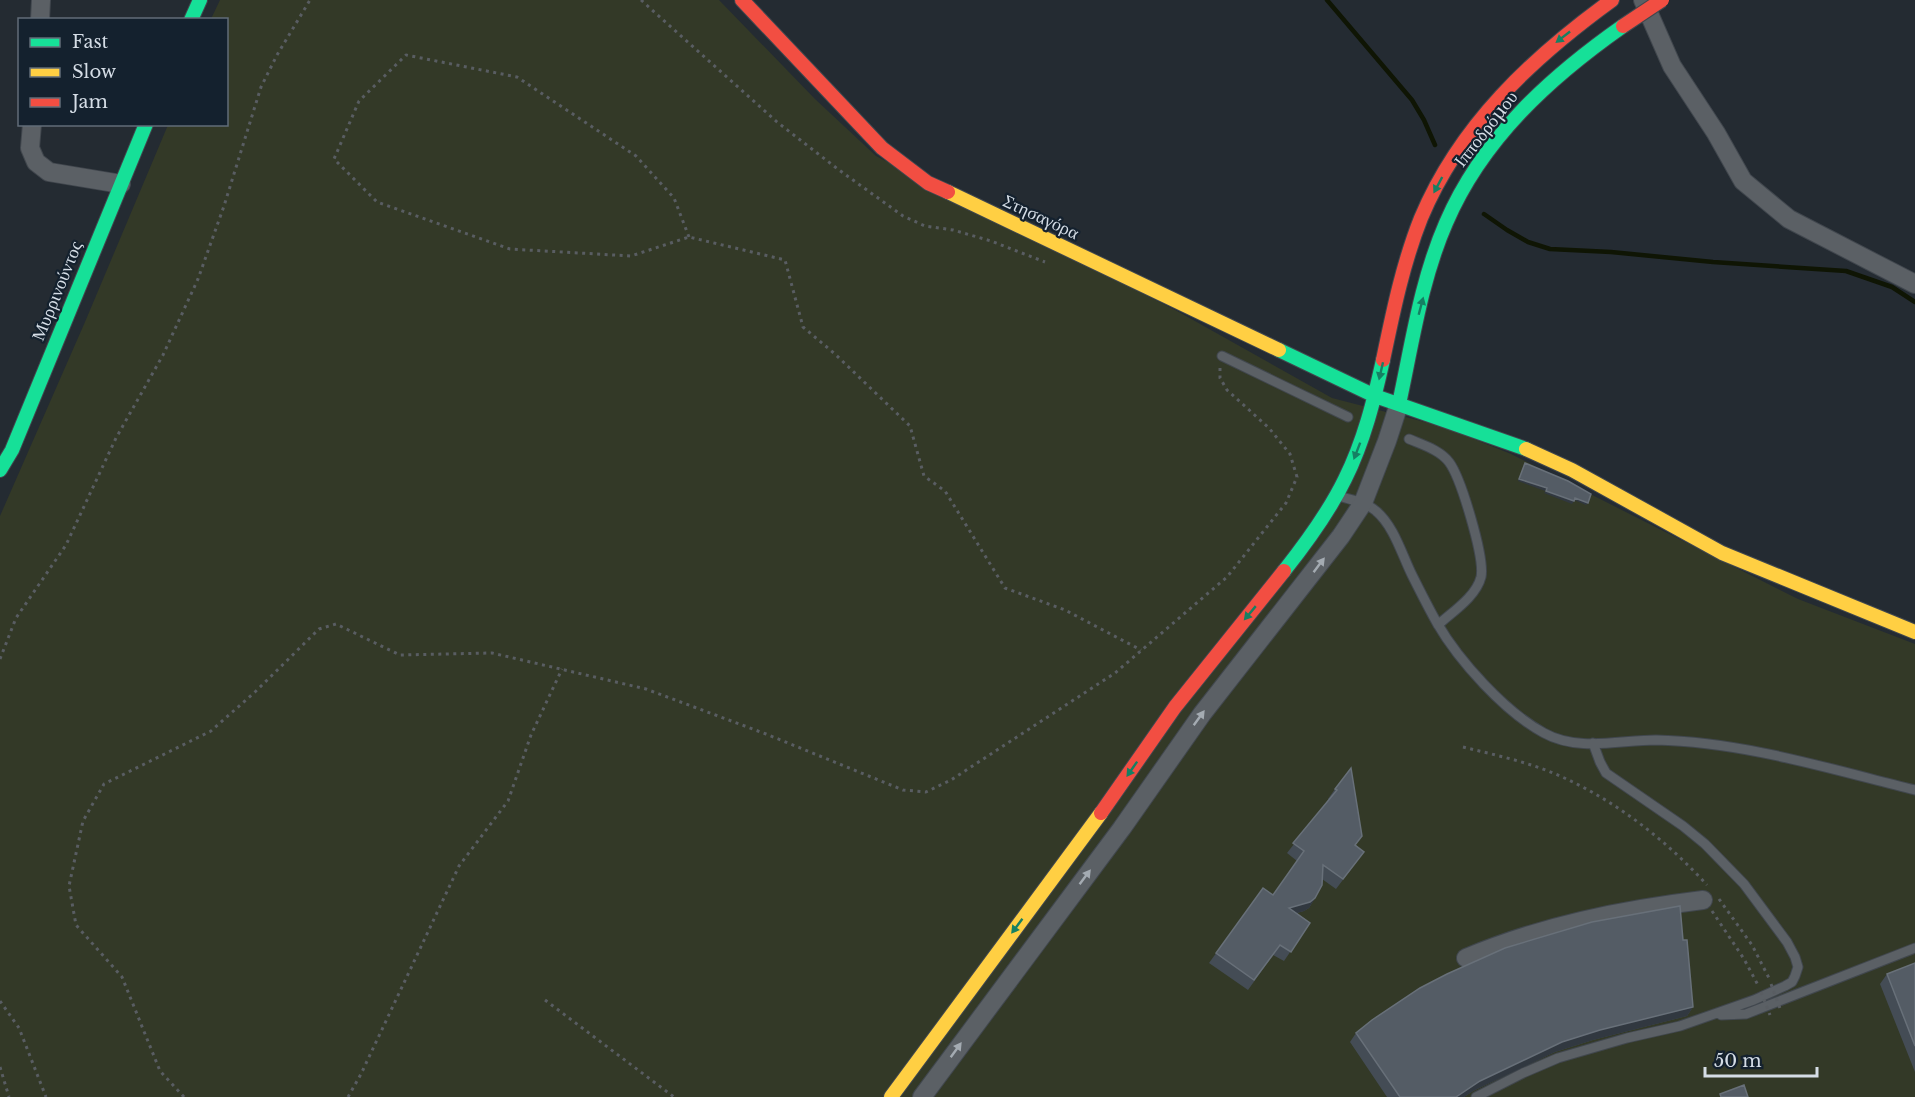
<svg xmlns="http://www.w3.org/2000/svg" width="1915" height="1097" font-family="'Libre Baskerville',serif">
<style>
.green{fill:#333927}
.lines{fill:none;stroke-linecap:round;stroke-linejoin:round}
.stream{stroke:#0f1504;stroke-width:4.5}
.lane-casing{stroke:#41474e;stroke-width:11}
.street-casing{stroke:#41474e;stroke-width:20}
.fast-casing{stroke:#41474e;stroke-width:16}
.slow-casing{stroke:#41474e;stroke-width:16}
.jam-casing{stroke:#41474e;stroke-width:16}
.path{stroke:#595d62;stroke-width:3;stroke-dasharray:3 4.5;stroke-linecap:butt}
.lane{stroke:#5b6065;stroke-width:9}
.street{stroke:#5b6065;stroke-width:18}
.fast{stroke:#16e098;stroke-width:14}
.slow{stroke:#ffcf43;stroke-width:14}
.jam{stroke:#f24e42;stroke-width:14}
.jam-bridge-casing{stroke:#41474e;stroke-width:16;stroke-linecap:butt}
.path-bridge{stroke:#595d62;stroke-width:3;stroke-dasharray:3 4.5;stroke-linecap:butt}
.jam-bridge{stroke:#f24e42;stroke-width:14}
.wall{fill:#444c55}
.shaded-wall{fill:#313840}
.building{fill:#545c65;stroke:#687079;stroke-width:1.5}
.oneway{fill:#158063}
.oneway2{fill:#a4abb2}
.labels{text-anchor:middle;dominant-baseline:central;stroke-width:4.5;stroke-linejoin:round;paint-order:stroke}
.street-label{font-size:18px;fill:#d5dde6;stroke:#14212e}
</style>
<rect width="100%" height="100%" fill="#242b32"/>
<path class="green" d="M220,0H719L815,99L876,156L1177,311L1332,398L1444,427L1511,454L1798,599L1915,644V1097H0V516L85,322L168,125L226,124V20L211,19Z"/>
<g class="lines">
<path class="stream" d="M1327,0L1412,100L1424,120L1435,145
M1484,214L1507,230L1528,242L1550,249L1611,252L1713,262L1846,271L1892,287L1915,302"/>
<g class="lane-casing">
<path id="lane" d="M1222,356L1348,417
M1409,439C1423,445 1440,450 1449,462C1461,478 1485,558 1481,577C1476,597 1452,612 1438,625
M1339,496C1351,500 1366,502 1376,511C1394,526 1402,555 1412,575C1420,591 1428,607 1437,623C1459,661 1505,712 1544,733C1578,752 1620,740 1656,740C1744,742 1830,769 1915,790
M1721,1015L1746,1014L1915,948
M1476,1097L1523,1073L1558,1058L1627,1038L1680,1026L1754,1000L1785,986L1792,982L1795,976L1798,967L1795,957L1787,942L1744,884L1705,844L1683,826L1606,773L1600,762L1593,743"/>
</g>
<g class="street-casing">
<path id="street" d="M1643,0L1672,66L1716,133L1743,181L1789,219L1915,284
M40,20L41,0
M32,124L30,148L36,162L49,172L121,184
M1466,958C1542,926 1621,910 1703,900
M922,1097L1122,828L1202,714L1341,536L1363,503L1387,441L1399,404"/>
</g>
<g class="fast-casing">
<path id="fast" d="M191,20L200,0
M1279,350L1375,396L1526,449
M1399,404C1412,344 1421,280 1446,223C1482,139 1549,78 1623,26
M0,470L12,450L146,124
M1284,571C1307,542 1329,512 1345,479C1364,441 1374,400 1383,360"/>
</g>
<g class="slow-casing">
<path id="slow" d="M948,192L1279,350
M1526,449L1572,470L1722,553L1915,632
M891,1097L1101,813"/>
</g>
<g class="jam-casing">
<path id="jam" d="M742,0L882,148L928,183L948,192
M1383,360C1393,312 1403,263 1421,218C1460,125 1532,58 1612,0
M1101,813L1175,707L1284,571"/>
</g>
<path class="path" d="M641,0L777,122L839,170L903,216L925,226L953,230L991,241L1045,262
M689,237L674,198L636,156L517,77L406,55L359,101L334,159L377,202L510,249L631,256L689,237L785,260L803,327L835,354L910,426L924,476L945,491L1005,588L1065,610L1141,650
M0,659L16,618L66,545L116,438L163,355L198,279L224,206L261,87L277,55L310,0
M1463,747C1495,755 1529,762 1560,776C1616,801 1666,840 1707,885
M1719,899L1752,945L1770,980
M1712,911L1744,959L1759,987
M545,1000L674,1097
M0,1001L19,1028L46,1097
M0,1067L9,1097
M184,1097L160,1071L122,977L76,925L69,886L83,821L104,784L211,731L256,691L319,629L336,624L400,655L492,653L646,689L766,734L903,790L926,792L951,780L1115,673L1227,577L1286,503L1297,477L1290,454L1269,428L1227,390L1220,378V366
M348,1097L361,1074L459,866L508,801L531,735L562,669"/>
<use href="#lane" class="lane"/>
<use href="#street" class="street"/>
<use href="#fast" class="fast"/>
<use href="#slow" class="slow"/>
<use href="#jam" class="jam"/>
<g class="jam-bridge-casing">
<path id="jam-bridge" d="M1623,26L1662,0"/>
</g>
<path class="path-bridge" d="M1771,984L1781,1011
M1761,992L1770,1015"/>
<use href="#jam-bridge" class="jam-bridge"/>
</g>
<path class="wall" d="M1351,768L1356,845L1364,852L1336,889L1322,879L1315,898L1309,908L1304,911L1297,913L1310,923L1284,961L1273,955L1248,990L1209,963L1263,888L1273,895L1297,861L1287,853L1329,799H1328L1335,789Z
M1683,940L1693,1007L1687,1016L1593,1040L1555,1052L1473,1091L1464,1097H1387L1350,1042L1356,1033Z
M1915,963V1072L1880,984L1887,974Z"/>
<path class="shaded-wall" d="M1519,479L1547,488L1545,491L1518,481Z
M1546,491L1574,501L1572,504L1544,493Z
M1575,498L1588,503L1586,505L1574,500Z
M1315,898L1309,908L1304,911L1282,917L1289,908Z
M1693,1007L1687,1016L1593,1040L1555,1052L1473,1091L1464,1097H1456L1480,1081L1562,1042L1600,1030Z"/>
<path class="building" d="M1525,463L1568,481L1591,494L1588,503L1575,498L1574,501L1546,491L1547,488L1519,479Z
M1351,768L1362,836L1355,845L1364,852L1343,879L1323,865L1322,885L1315,898L1310,902L1289,908L1310,923L1291,952L1280,945L1254,980L1216,953L1263,888L1273,895L1304,851L1293,843L1337,790L1335,789Z
M1680,906L1683,940H1687L1693,1007L1600,1030L1562,1042L1480,1081L1456,1097H1400L1356,1033L1372,1020L1420,988L1447,974L1505,948L1592,922Z
M1915,963V1046L1887,974Z
M1744,1085L1748,1097H1721L1720,1094Z"/>
<defs><path id="oneway-solid" d="M-6-.8H1V-3.2L6.5 0L1 3.2V.8H-6Z" transform="scale(1.5)"/></defs>
<g class="oneway">
<use href="#oneway-solid" transform="translate(1563 37) rotate(142)"/>
<use href="#oneway-solid" transform="translate(1438 185) rotate(118)"/>
<use href="#oneway-solid" transform="translate(1421 306) rotate(-75)"/>
<use href="#oneway-solid" transform="translate(1381 371) rotate(103)"/>
<use href="#oneway-solid" transform="translate(1357 451) rotate(111)"/>
<use href="#oneway-solid" transform="translate(1250 613) rotate(130)"/>
<use href="#oneway-solid" transform="translate(1132 769) rotate(125)"/>
<use href="#oneway-solid" transform="translate(1017 926) rotate(127)"/>
</g>
<g class="oneway2">
<use href="#oneway-solid" transform="translate(1319 565) rotate(-53)"/>
<use href="#oneway-solid" transform="translate(1199 718) rotate(-54)"/>
<use href="#oneway-solid" transform="translate(1085 877) rotate(-53)"/>
<use href="#oneway-solid" transform="translate(956 1050) rotate(-54)"/>
</g>
<g class="labels">
<g class="street-label">
<text transform="translate(1486 129) rotate(-52)">Ιπποδρόμου</text>
<text transform="translate(1041 217) rotate(25)">Στησαγόρα</text>
<text transform="translate(57 291) rotate(-68)">Μυρρινούντος</text>
</g>
</g>
<rect x="18" y="18" width="210" height="108" fill="#14212e" stroke="#616c78" stroke-width="1.5"/>
<rect x="30" y="38" width="30" height="9" fill="#16e098" stroke="#616c78" stroke-width="1.5"/>
<text x="72" y="48" font-size="18" fill="#d5dde6">Fast</text>
<rect x="30" y="68" width="30" height="9" fill="#ffcf43" stroke="#616c78" stroke-width="1.5"/>
<text x="72" y="78" font-size="18" fill="#d5dde6">Slow</text>
<rect x="30" y="98" width="30" height="9" fill="#f24e42" stroke="#616c78" stroke-width="1.5"/>
<text x="72" y="108" font-size="18" fill="#d5dde6">Jam</text>
<path d="M1705 1067v9h112v-9" fill="none" stroke="#d5dde6" stroke-width="3"/>
<text x="1714" y="1067" font-size="18" fill="#d5dde6" stroke="#14212e" stroke-width="4.5" paint-order="stroke">50 m</text>
</svg>
